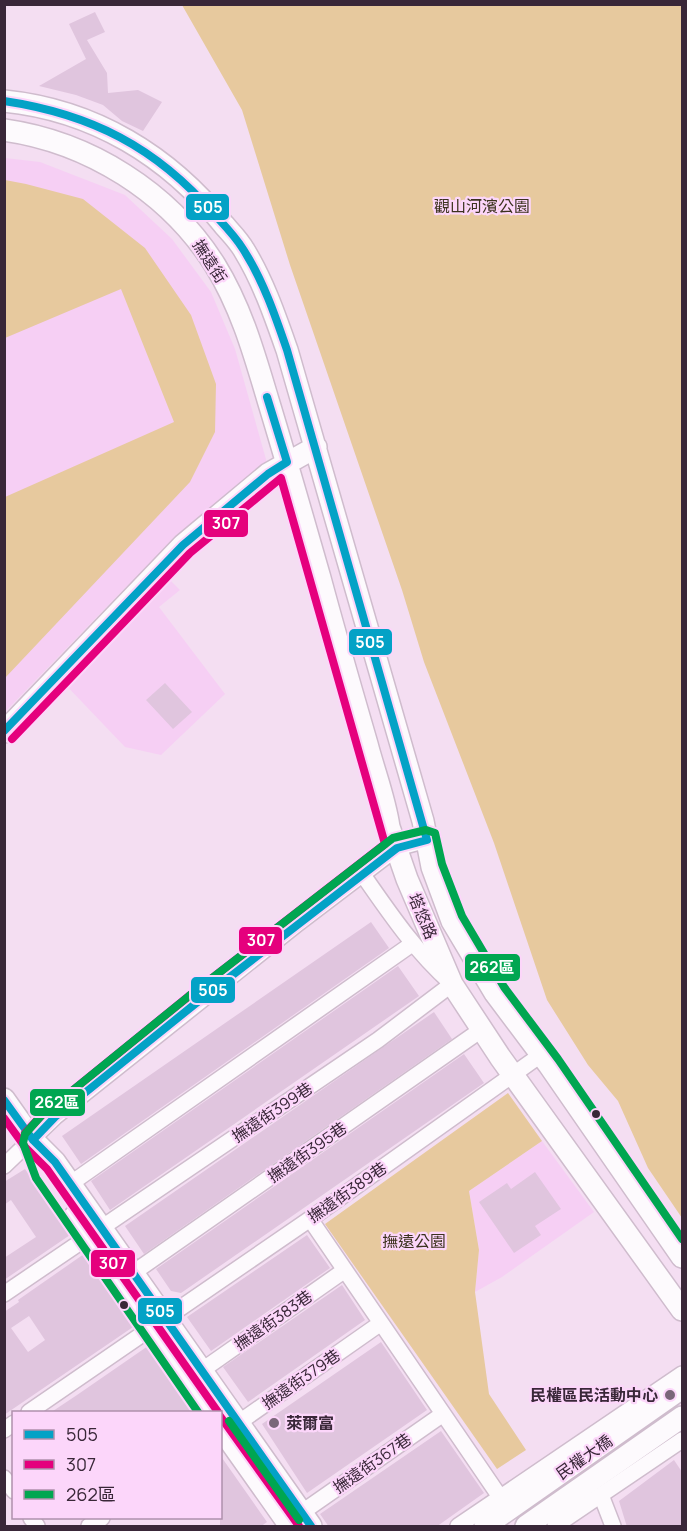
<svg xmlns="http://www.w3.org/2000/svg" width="687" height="1531" font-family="Manrope,'Noto Sans TC',sans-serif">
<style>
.built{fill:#f6cff4}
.green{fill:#e7c99e}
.building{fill:#e0c5de;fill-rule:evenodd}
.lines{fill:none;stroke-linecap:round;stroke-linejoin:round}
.street-casing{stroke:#cfbccd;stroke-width:18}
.secondary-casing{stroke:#cfbccd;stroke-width:24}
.street{stroke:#fdfafd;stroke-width:15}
.secondary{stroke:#fdfafd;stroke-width:21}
.bus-1-casing{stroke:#fcd6fa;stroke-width:12}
.bus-2-casing{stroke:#fcd6fa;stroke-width:12}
.bus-3-casing{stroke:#fcd6fa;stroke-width:12}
.bus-1{stroke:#03a2c6;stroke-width:8}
.bus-2{stroke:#e5007d;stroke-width:8}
.bus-3{stroke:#00a651;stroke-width:8}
.bus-dot{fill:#392738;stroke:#fcd6fa;stroke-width:2}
.poi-dot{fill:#7a6779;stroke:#fcd6fa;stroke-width:2}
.labels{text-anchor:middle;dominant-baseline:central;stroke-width:4.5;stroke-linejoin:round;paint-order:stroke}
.park-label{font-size:16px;fill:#3b321e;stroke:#fcd6fa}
.street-label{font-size:16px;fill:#392738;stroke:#fcd6fa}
.poi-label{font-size:16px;font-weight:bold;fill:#392738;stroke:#fcd6fa;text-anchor:end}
.line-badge{stroke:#fcd6fa;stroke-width:2}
.badge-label{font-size:16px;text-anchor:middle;font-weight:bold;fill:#fff}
</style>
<rect width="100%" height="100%" fill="#f4def2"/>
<path class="built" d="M5,158L40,162L125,195L172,239L211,292L235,349L267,463L125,588L5,712Z
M165,575L180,590L159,607L225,694L161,755L125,747L61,680Z
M542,1141L594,1212L502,1277L475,1292L479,1250L469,1191Z"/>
<path class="green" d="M182,5H682V1218L648,1168L618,1101L588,1065L547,1000L494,843L424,662L402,590L290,265L242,110Z
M5,180L26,184L83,199L145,248L191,315L216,384L215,432L190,482L5,678V497L174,422L121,289L5,338Z
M508,1093L542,1141L469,1191L479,1250L475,1292L489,1394L526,1450L497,1469L325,1224Z"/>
<path class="building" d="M95,12L105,32L87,40L107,73L108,93L138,90L162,102L143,131L122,121L103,105L76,95L39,86L86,59L69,24Z
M165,683L192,712L173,729L146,700Z
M371,922L389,948L81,1164L62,1136Z
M398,966L419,996L110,1210L91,1181Z
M434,1012L452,1039L144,1254L125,1226Z
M464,1054L484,1083L181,1293L171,1291L156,1269Z
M25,1169L70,1235L4,1280V1258L36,1237L11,1200L4,1205V1182Z
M535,1172L561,1209L535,1226L541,1235L514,1253L479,1202L507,1183L511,1189Z
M307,1235L330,1268L211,1351L187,1317Z
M84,1254L133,1327L4,1415V1312L19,1302L18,1300ZM29,1316L45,1340L28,1352L11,1328Z
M342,1285L365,1320L248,1402L223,1367Z
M381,1342L427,1410L307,1493L262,1424Z
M148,1346L192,1413H50L77,1395Z
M441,1431L484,1493L436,1527H329L320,1514Z
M220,1455L267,1522L260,1527H220Z
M674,1460L682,1472V1527H627L619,1501Z"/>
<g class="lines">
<g class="street-casing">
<path id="street" d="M4,1166L55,1117L296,925L397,848L427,840
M70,1184L412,944
M310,1219L500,1497
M133,1273L481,1030
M4,1294L378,1040L452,984C416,952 390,914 363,875
M201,1371L345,1270
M29,1412L310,1219L542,1054
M231,1428L381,1323
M4,1430L14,1423
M4,1478L14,1491
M601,1495L613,1526
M301,1513L443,1414
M31,1518L37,1526
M89,1526L102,1518
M458,1526L682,1374
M555,1526L682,1440"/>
</g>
<g class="secondary-casing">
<path id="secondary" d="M4,101C94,110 169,156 224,225C231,233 239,241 244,250C263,281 275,316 287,350L423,821L432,867L452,921L495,993L549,1065L682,1257
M4,130C89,142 169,192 215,265C241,307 254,353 268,400C286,459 303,519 320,578C335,634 351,689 367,744C374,771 385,799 389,827L407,879L452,984L500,1057L682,1310
M4,732L183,545L268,474L316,447
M4,1099L33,1140L55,1162L311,1526
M75,1216L210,1412
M220,1427L290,1526
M485,1526L682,1388
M526,1526L682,1417"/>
</g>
<use href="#street" class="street"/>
<use href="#secondary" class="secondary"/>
<g class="bus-1-casing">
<path id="bus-1" d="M4,101C91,114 156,147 214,214C224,225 235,236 243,249C263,280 275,315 287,350L427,840L397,848L195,1004L55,1117L33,1140
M4,731L183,545L268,474L287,462L267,397
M4,1100L33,1140L55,1162L311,1526"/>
</g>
<g class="bus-2-casing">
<path id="bus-2" d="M12,739L190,553L281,478L385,844L189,996L41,1116L25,1133
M4,1118L25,1147L47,1169L218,1412
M220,1416L299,1526"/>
</g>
<g class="bus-3-casing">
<path id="bus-3" d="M198,1412L36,1178L23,1143L25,1134L41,1116L189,996L393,838L426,830L435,833L442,864L462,916L504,987L558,1059L682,1239
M229,1421L299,1520"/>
</g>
<use href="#bus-1" class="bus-1"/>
<use href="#bus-2" class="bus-2"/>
<use href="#bus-3" class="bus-3"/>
</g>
<g class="bus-dot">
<circle cx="596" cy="1114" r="5"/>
<circle cx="124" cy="1305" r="5"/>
</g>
<g class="poi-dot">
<circle cx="670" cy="1395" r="6"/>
<circle cx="274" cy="1423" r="6"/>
</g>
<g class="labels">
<g class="park-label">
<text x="482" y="206">觀山河濱公園</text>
<text x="414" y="1241">撫遠公園</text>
</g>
<g class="street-label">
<text transform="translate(210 261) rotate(57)">撫遠街</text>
<text transform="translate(423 916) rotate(67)">塔悠路</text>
<text transform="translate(272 1112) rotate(-34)">撫遠街399巷</text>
<text transform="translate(307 1152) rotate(-35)">撫遠街395巷</text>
<text transform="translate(347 1192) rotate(-35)">撫遠街389巷</text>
<text transform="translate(273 1320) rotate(-35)">撫遠街383巷</text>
<text transform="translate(301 1379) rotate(-35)">撫遠街379巷</text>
<text transform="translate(584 1457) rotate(-35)">民權大橋</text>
<text transform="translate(372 1463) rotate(-35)">撫遠街367巷</text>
</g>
<g class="poi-label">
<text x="658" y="1395">民權區民活動中心</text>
<text x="286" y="1423" text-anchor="start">萊爾富</text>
</g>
</g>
<g class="line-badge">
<rect x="185" y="193" width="45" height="28" rx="6" fill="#03a2c6"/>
<rect x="203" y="509" width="46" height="29" rx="6" fill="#e5007d"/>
<rect x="348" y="628" width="45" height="28" rx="6" fill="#03a2c6"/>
<rect x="238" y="926" width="45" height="29" rx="6" fill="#e5007d"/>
<rect x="464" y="953" width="57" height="29" rx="6" fill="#00a651"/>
<rect x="190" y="976" width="46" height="28" rx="6" fill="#03a2c6"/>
<rect x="29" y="1088" width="57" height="29" rx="6" fill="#00a651"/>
<rect x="90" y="1249" width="46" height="29" rx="6" fill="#e5007d"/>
<rect x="137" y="1297" width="46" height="28" rx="6" fill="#03a2c6"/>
</g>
<g class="badge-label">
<text x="208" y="213">505</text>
<text x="226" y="529">307</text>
<text x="370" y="648">505</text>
<text x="261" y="946">307</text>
<text x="492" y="973">262區</text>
<text x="213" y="996">505</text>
<text x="57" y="1108">262區</text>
<text x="113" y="1269">307</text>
<text x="160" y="1317">505</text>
</g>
<rect width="687" height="1531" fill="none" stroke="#392738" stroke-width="12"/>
<rect x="12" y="1411" width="210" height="108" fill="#fcd6fa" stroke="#ae90ac" stroke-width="1.5"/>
<rect x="24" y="1430" width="30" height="9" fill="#03a2c6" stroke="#ae90ac" stroke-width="1.5"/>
<text x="66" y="1441" font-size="18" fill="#392738">505</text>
<rect x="24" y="1460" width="30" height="9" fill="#e5007d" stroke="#ae90ac" stroke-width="1.5"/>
<text x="66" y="1471" font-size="18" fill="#392738">307</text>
<rect x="24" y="1490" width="30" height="9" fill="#00a651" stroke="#ae90ac" stroke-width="1.5"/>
<text x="66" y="1501" font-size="18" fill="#392738">262區</text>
</svg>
